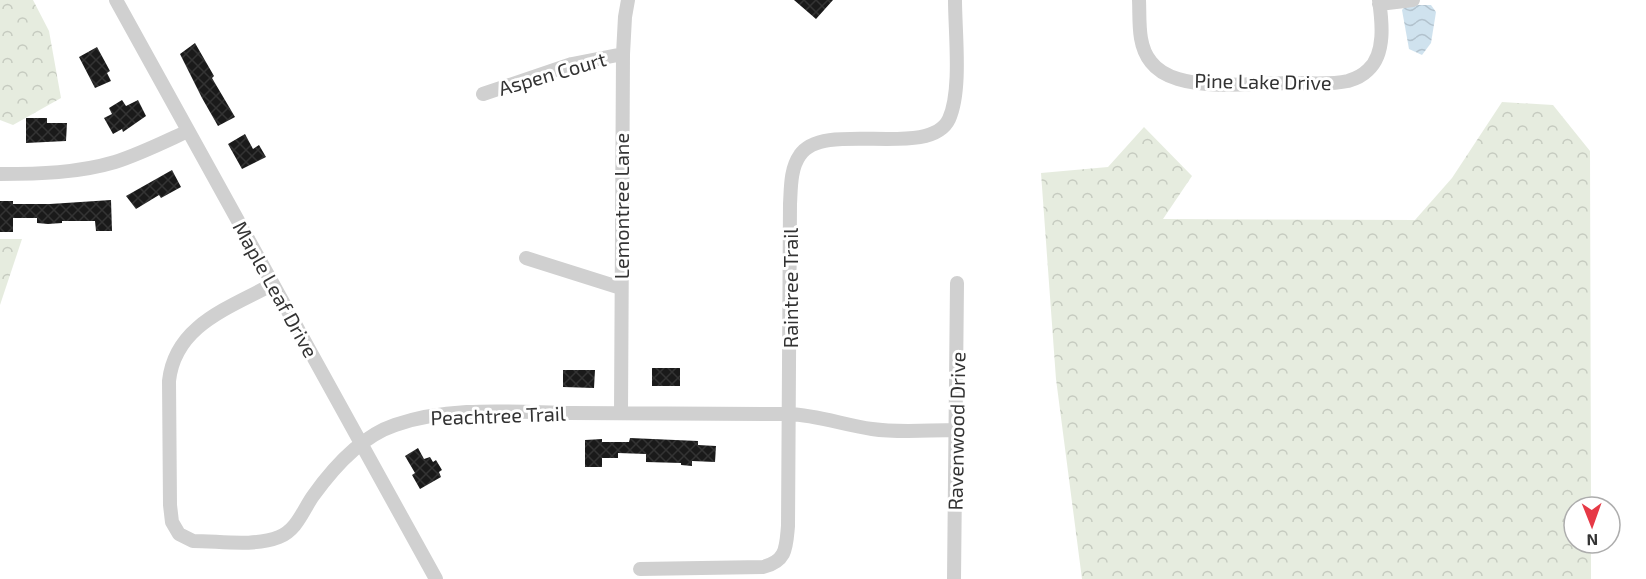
<svg xmlns="http://www.w3.org/2000/svg" width="1646" height="579" font-family="'Exo 2',sans-serif">
<style>
.forest{fill:url(#forest-crowns)}
.water{fill:url(#water-waves)}
.building{fill:url(#building-cross-hatch)}
.lines{fill:none;stroke-linecap:round;stroke-linejoin:round}
.minor{stroke:#d0d0d0;stroke-width:14}
.labels{text-anchor:middle;dominant-baseline:central;stroke-width:6;stroke-linejoin:round;paint-order:stroke}
.street-label{font-size:20px;fill:#333;stroke:#fff}
</style>
<defs>
<pattern id="forest-crowns" width="20" height="18" patternUnits="userSpaceOnUse" patternTransform="scale(1.5)"><rect width="20" height="18" fill="#e6ecdf"/><path d="M2 6a3 3 0 1 1 6 0M12 15a3 3 0 1 1 6 0" fill="none" stroke="#c6cbc0"/></pattern>
<pattern id="water-waves" width="16" height="10" patternUnits="userSpaceOnUse" patternTransform="scale(1.5)"><rect width="16" height="10" fill="#cfe2ee"/><path d="M0 5q4-4 8 0t8 0" fill="none" stroke="#b2c2cd"/></pattern>
<pattern id="building-cross-hatch" width="8" height="8" patternUnits="userSpaceOnUse" patternTransform="scale(1.5)"><rect width="8" height="8" fill="#1a1a1a"/><path d="M0 0l8 8M0 8l8-8" fill="none" stroke="#333"/></pattern>
</defs>
<rect width="100%" height="100%" fill="#fff"/>
<path class="forest" d="M0,0H33L49,31L61,98L13,125L0,120Z
M1502,102L1553,105L1590,151L1591,507H1574V543H1591V579H1082L1056,379L1041,173L1108,167L1144,127L1192,176L1163,219L1415,220L1452,178Z
M0,239H22L0,305Z"/>
<path class="water" d="M1406,5H1431L1436,12L1431,43L1422,55L1409,49L1402,10Z"/>
<path class="building" d="M794,0H833L816,19Z
M195,43L214,76L212,78L235,117L218,126L202,98L180,54Z
M97,47L110,71L107,73L111,81L95,88L79,57Z
M122,100L126,106L138,100L146,116L123,132L122,129L113,134L104,118L112,114L109,108Z
M26,118H47V123H67L66,141L26,143Z
M245,134L253,149L259,145L266,157L242,169L228,144Z
M172,170L181,187L161,198L159,195L136,209L126,196Z
M111,200L112,231H96L95,221H62V223L48,224L37,223V218H13V232H0V201H13V204H50Z
M652,368H680V386H652Z
M563,370H595L594,388L563,387Z
M630,438L698,441V445L716,446L715,462L692,461V466L681,465V463L646,462V454L618,453V458H602V467H585V440L602,439V442H629Z
M418,448L424,459L430,457L433,462L436,460L442,470L439,472L441,477L420,489L412,475L415,473L405,456Z"/>
<g class="lines">
<path class="minor" d="M116,0L436,579
M1139,0C1140,20 1137,45 1151,62C1157,70 1168,76 1178,79C1210,89 1259,83 1293,83C1311,83 1330,85 1348,81C1355,79 1363,75 1368,70C1386,54 1382,21 1379,0
M1379,4L1413,0
M483,94L572,64L623,54
M0,174C39,174 78,173 115,162C140,154 164,142 188,131
M526,258L621,288
M273,284C229,308 175,325 169,381L170,505L172,522L179,534L193,541C220,541 254,547 279,537C297,530 303,510 313,496C333,468 362,436 395,425C450,406 512,412 570,413C643,414 716,414 789,414C817,415 844,425 872,429C900,433 928,430 956,430
M621,413L623,54L625,17L628,0
M640,569L763,567C787,561 786,547 788,526L790,204C791,189 790,169 800,155C824,119 930,160 949,119C962,90 955,33 955,0
M954,579L957,283"/>
</g>
<g class="labels">
<g class="street-label">
<text transform="translate(552 73) rotate(-16)">Aspen Court</text>
<text transform="translate(1263 81) rotate(1)">Pine Lake Drive</text>
<text transform="translate(621 206) rotate(-90)">Lemontree Lane</text>
<text transform="translate(790 288) rotate(-90)">Raintree Trail</text>
<text transform="translate(276 289) rotate(61)">Maple Leaf Drive</text>
<text transform="translate(498 415) rotate(-2)">Peachtree Trail</text>
<text transform="translate(956 431) rotate(-89)">Ravenwood Drive</text>
</g>
</g>
<g transform="translate(1592 525) rotate(179)"><circle r="28" fill="#ffffff" stroke="#adadad" stroke-width="1.5"/>
<path d="M0-4.5L10 22L0 15L-10 22Z" fill="#e63946"/>
<text y="-9" font-size="16" font-weight="bold" text-anchor="middle" fill="#333333">N</text>
</g>
</svg>
